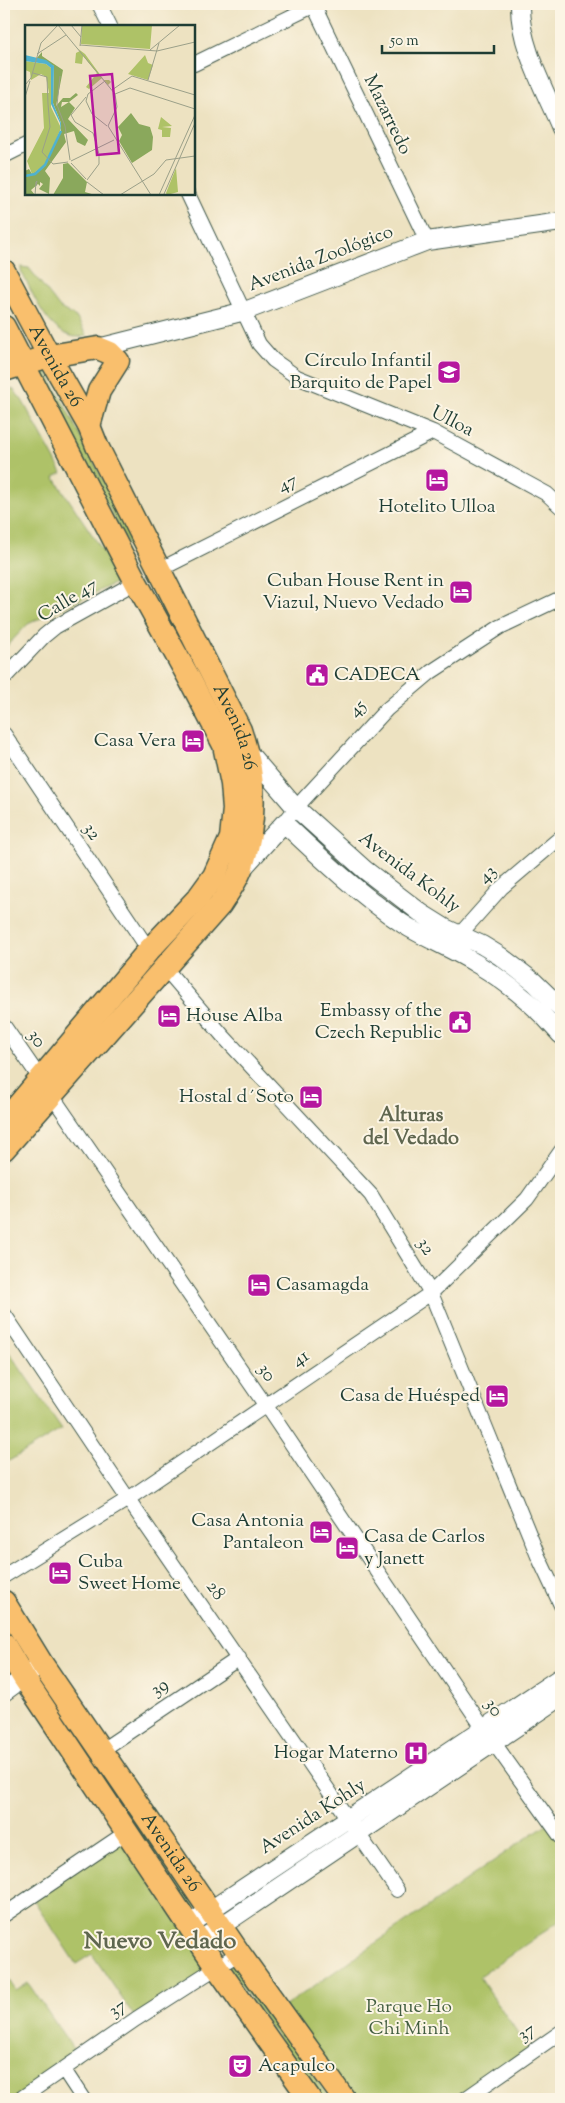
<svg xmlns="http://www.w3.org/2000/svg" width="565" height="2103" font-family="'Sorts Mill Goudy',serif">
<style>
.green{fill:#aec267;stroke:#66804e}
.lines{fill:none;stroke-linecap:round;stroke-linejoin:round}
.minor-casing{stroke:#3e5649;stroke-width:16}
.tertiary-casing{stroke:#3e5649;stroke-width:20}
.primary-casing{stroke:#3e5649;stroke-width:25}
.minor{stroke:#fff;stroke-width:14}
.tertiary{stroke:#fff;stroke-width:18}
.primary{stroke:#f9bf6d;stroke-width:22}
.labels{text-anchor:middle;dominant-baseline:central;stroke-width:4;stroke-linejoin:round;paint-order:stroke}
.street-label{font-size:19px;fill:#1f3d34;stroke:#fcf5e5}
.poi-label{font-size:19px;fill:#1f3d34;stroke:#fcf5e5;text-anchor:end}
.park-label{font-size:19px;fill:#435e41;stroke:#fcf5e5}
.neighbourhood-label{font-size:20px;font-weight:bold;fill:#5f664f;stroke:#fcf5e5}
.district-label{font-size:24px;font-weight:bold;fill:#5f664f;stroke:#fcf5e5}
.inset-river{fill:none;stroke:#50b2cf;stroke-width:2.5}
.inset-road{fill:none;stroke:#9ba089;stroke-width:1}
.view{fill:#b5179e;fill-opacity:0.15;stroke:#b5179e;stroke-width:2.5}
.inset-edge{fill:none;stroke:#1f3d34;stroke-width:2.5}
</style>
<rect width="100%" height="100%" fill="#fcf5e5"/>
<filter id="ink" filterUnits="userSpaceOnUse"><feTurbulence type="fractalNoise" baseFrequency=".02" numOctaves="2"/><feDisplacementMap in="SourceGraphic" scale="10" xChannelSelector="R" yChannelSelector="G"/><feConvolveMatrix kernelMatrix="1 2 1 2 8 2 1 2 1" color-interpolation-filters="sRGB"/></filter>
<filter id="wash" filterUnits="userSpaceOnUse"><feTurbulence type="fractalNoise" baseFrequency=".0096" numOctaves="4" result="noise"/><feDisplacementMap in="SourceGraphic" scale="20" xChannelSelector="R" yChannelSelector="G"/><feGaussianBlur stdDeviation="1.12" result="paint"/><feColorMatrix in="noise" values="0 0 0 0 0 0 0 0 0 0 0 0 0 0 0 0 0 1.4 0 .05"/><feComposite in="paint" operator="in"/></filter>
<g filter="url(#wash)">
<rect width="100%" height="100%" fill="#ede2c1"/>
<path class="green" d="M21,267L29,268L60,308L76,317L87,336C82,336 76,338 71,336C45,328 33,293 21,271Z
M43,363L229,726C255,786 248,847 213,901L50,1082L49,1081L209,897C246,845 248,803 231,743L35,366Z
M4,386L13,389L22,400L62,473L54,477L122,580L28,624L4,649Z
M4,1345L62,1429L4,1464Z
M40,1677L197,1909L192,1912L35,1680Z
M561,1814V1920L479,1977L532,2053L465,2099H344L281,2009Z
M127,1832L216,1966L136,2019L92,1954L76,1964L31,1896Z
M234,1963L330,2099H321L228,1967Z
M7,1977L16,1991L28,1983L80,2059L20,2099H4V1979Z"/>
</g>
<g filter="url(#ink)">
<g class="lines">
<g class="minor-casing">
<path id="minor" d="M99,4L110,26
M313,4L427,241
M194,64L317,4
M4,156L26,145
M188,194L259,344L273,360L297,377L433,432L547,494L561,507
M161,569L433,432
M4,678L44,636L55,627L136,582
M4,734L149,950
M284,823L303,800L386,710L431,672L500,627L561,598
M453,942L501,888L561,837
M164,967L223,1036L371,1195L431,1293L538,1556L561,1605
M4,1026L266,1406L484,1729L561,1837
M4,1314L128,1499L397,1890
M4,1576L128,1499L431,1293L527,1199L561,1151
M102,1750L239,1658
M4,1915L127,1832
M64,2070L83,2099
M20,2099L136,2019L239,1953
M465,2099L561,2032"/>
</g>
<g class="tertiary-casing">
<path id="tertiary" d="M520,4C519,45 545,90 561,128
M98,348L245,311L427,241L561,222
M247,751L296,808L365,870L421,913L445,928L482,945L500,956L534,982L561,1008
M243,868L284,823C322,859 360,895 403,924C427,939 453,949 477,964C509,983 537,1007 561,1035
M4,1692L34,1670
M188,1925L561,1677
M199,1941L561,1697"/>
</g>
<g class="primary-casing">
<g id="primary">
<path id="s1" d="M4,271L49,356L89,426L97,446L240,730C256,776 257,823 241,869C236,882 227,894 220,905L4,1149"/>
<path d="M4,327L136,582L188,676L224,745L232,784L234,809L231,838L214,876L198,898L149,950L4,1122"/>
<path d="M4,370L49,356L98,348L110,353L118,361L99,391L89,426"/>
<path id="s2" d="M4,1602L42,1664L239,1953L344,2099"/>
<path d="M4,1644L24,1678L216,1966L310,2099"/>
</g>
</g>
<use href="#minor" class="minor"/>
<use href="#tertiary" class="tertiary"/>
<use href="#primary" class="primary"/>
</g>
</g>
<defs>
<g id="school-square" transform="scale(1.25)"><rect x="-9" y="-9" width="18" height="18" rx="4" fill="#b5179e" stroke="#fcf5e5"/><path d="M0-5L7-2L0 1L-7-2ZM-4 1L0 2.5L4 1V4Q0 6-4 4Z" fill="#fff"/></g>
<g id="hotel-square" transform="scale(1.25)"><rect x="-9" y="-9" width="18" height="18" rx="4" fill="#b5179e" stroke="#fcf5e5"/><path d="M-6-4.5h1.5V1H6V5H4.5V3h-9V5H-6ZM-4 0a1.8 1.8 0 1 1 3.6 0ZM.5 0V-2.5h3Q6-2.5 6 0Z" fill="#fff"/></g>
<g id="civic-square" transform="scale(1.25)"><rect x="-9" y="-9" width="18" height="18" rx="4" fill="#b5179e" stroke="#fcf5e5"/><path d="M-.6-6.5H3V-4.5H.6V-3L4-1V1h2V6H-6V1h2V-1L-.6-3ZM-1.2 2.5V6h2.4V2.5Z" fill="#fff"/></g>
<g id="hospital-square" transform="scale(1.25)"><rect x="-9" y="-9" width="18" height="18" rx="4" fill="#b5179e" stroke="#fcf5e5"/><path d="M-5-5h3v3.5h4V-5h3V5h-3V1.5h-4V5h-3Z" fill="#fff"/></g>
<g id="theatre-square" transform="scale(1.25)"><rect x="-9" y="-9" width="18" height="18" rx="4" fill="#b5179e" stroke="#fcf5e5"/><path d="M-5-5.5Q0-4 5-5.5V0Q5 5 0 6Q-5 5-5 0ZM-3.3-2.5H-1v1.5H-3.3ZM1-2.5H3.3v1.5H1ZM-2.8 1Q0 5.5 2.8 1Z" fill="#fff"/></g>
</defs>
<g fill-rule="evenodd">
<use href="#school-square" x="449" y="372"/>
<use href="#hotel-square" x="437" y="480"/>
<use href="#hotel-square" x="461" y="592"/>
<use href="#civic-square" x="317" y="675"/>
<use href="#hotel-square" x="193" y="741"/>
<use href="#hotel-square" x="169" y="1016"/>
<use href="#civic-square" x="460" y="1022"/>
<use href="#hotel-square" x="311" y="1097"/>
<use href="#hotel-square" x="259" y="1285"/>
<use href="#hotel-square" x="497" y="1396"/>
<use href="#hotel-square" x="321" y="1532"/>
<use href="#hotel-square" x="347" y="1548"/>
<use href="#hotel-square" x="60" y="1573"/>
<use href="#hospital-square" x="416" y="1753"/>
<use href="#theatre-square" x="240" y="2066"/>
</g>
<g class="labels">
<g class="street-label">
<text transform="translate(387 115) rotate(64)">Mazarredo</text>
<text transform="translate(321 259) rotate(-21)">Avenida Zoológico</text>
<text stroke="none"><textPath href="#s1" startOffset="108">Avenida 26</textPath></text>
<text transform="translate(452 422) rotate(27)">Ulloa</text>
<text transform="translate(288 484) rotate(-27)">47</text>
<text transform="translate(68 601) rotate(-31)">Calle 47</text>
<text transform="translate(358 709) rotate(-47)">45</text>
<text stroke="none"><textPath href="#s1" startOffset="512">Avenida 26</textPath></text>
<text transform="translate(91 832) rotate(56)">32</text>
<text transform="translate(409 873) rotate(37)">Avenida Kohly</text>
<text transform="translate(488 875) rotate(-44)">43</text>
<text transform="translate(36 1039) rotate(55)">30</text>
<text transform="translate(425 1247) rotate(58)">32</text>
<text transform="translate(301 1359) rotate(-35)">41</text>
<text transform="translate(266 1373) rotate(55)">30</text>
<text transform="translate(215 1591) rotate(55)">28</text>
<text transform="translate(160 1688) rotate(-34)">39</text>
<text transform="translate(493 1708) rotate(56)">30</text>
<text transform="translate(313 1817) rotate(-33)">Avenida Kohly</text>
<text stroke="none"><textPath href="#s2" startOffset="301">Avenida 26</textPath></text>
<text transform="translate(118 2009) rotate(-35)">37</text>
<text transform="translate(527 2033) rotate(-35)">37</text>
</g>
<g class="poi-label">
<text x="432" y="361">Círculo Infantil<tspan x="432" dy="22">Barquito de Papel</tspan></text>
<text x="437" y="507" text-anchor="middle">Hotelito Ulloa</text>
<text x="444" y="581">Cuban House Rent in<tspan x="444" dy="22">Viazul, Nuevo Vedado</tspan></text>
<text x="334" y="675" text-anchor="start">CADECA</text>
<text x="176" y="741">Casa Vera</text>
<text x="442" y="1011">Embassy of the<tspan x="442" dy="22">Czech Republic</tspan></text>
<text x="186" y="1016" text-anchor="start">House Alba</text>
<text x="294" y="1097">Hostal d´Soto</text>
<text x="276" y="1285" text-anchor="start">Casamagda</text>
<text x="480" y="1396">Casa de Huésped</text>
<text x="304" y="1521">Casa Antonia<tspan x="304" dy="22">Pantaleon</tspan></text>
<text x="364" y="1537" text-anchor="start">Casa de Carlos<tspan x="364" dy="22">y Janett</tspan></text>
<text x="78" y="1562" text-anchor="start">Cuba<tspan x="78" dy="22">Sweet Home</tspan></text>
<text x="398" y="1753">Hogar Materno</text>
<text x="258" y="2066" text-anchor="start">Acapulco</text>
</g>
<g class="park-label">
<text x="409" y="2007">Parque Ho<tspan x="409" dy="22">Chi Minh</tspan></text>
</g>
<g class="neighbourhood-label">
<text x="411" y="1116">Alturas<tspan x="411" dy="23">del Vedado</tspan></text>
</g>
<g class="district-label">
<text x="160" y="1942">Nuevo Vedado</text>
</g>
</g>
<g transform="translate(25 25)">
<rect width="170" height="170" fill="#ede2c1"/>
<path d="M57,0H127L125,24L56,19ZM52,23L60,29L79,55H84L86,57L83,60L87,65L77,53L64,64L61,62L72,48L58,31L57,39L50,38L51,28L55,26ZM120,30L123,38L128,40L123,55L103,49ZM0,36L21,39L26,43V82L36,103L21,139L7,149L2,136L19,103L17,68H24L21,52L16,49L6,55L5,47L0,45ZM136,92L147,101L137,102L146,103L145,112H137V105L133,104ZM151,143L153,167L142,170L141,168Z" fill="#aec267"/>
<path d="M17,27V31L38,45L31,81L38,73H45L51,68L53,70L44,77H37L36,82L44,77L50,83L43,94L63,115L60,121L52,117L49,106L39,109L41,117L20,146L25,153L24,169L14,164L18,159L15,157V161L13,159L6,165L10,170H0V146L4,144L7,149L20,140L36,107V98L28,78L29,41L11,34ZM106,88L114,99L125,102L128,112L127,125L107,138L94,116L97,110L93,102ZM43,138L62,157L60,167L70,170H28L38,153V139Z" fill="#8aa85c"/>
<path d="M0,30L21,35L29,41L28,78L36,98V109L35,98L26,79V43L21,39L0,36Z" fill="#50b2cf"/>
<path class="inset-river" d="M0,151L10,149L20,140L36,106"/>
<path class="inset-road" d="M33,0L90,69L92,82L83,101L126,170M46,0L56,12M55,20L132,26L170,17M55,21L57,0M125,25L155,0M12,29L41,10M8,48L22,52L23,79M35,51L32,80L40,101L45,135M123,55L134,18M80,56L63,69L61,76L67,89L82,101M0,60L6,53L16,18L33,0M87,65L107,51L170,70M90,69L105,63L170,84M0,72L5,56M61,72L46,90L50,97L68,108L74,129V139L62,155M23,79L25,102L17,127L28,139L43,137M46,136L89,115M46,138L61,154M62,157L79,170M139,169L170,98M10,170L11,157L12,156L11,161M95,170L129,149L141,135L170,131M134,170L170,90"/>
<path class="view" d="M87,49L94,128L72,130L65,51Z"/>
<rect width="170" height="170" class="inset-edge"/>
</g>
<rect width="565" height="2103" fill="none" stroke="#fcf5e5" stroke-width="20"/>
<path d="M382 45v8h112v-8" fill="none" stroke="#1f3d34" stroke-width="2.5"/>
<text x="390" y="45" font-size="15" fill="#1f3d34" stroke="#fcf5e5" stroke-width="4" paint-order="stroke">50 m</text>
</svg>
